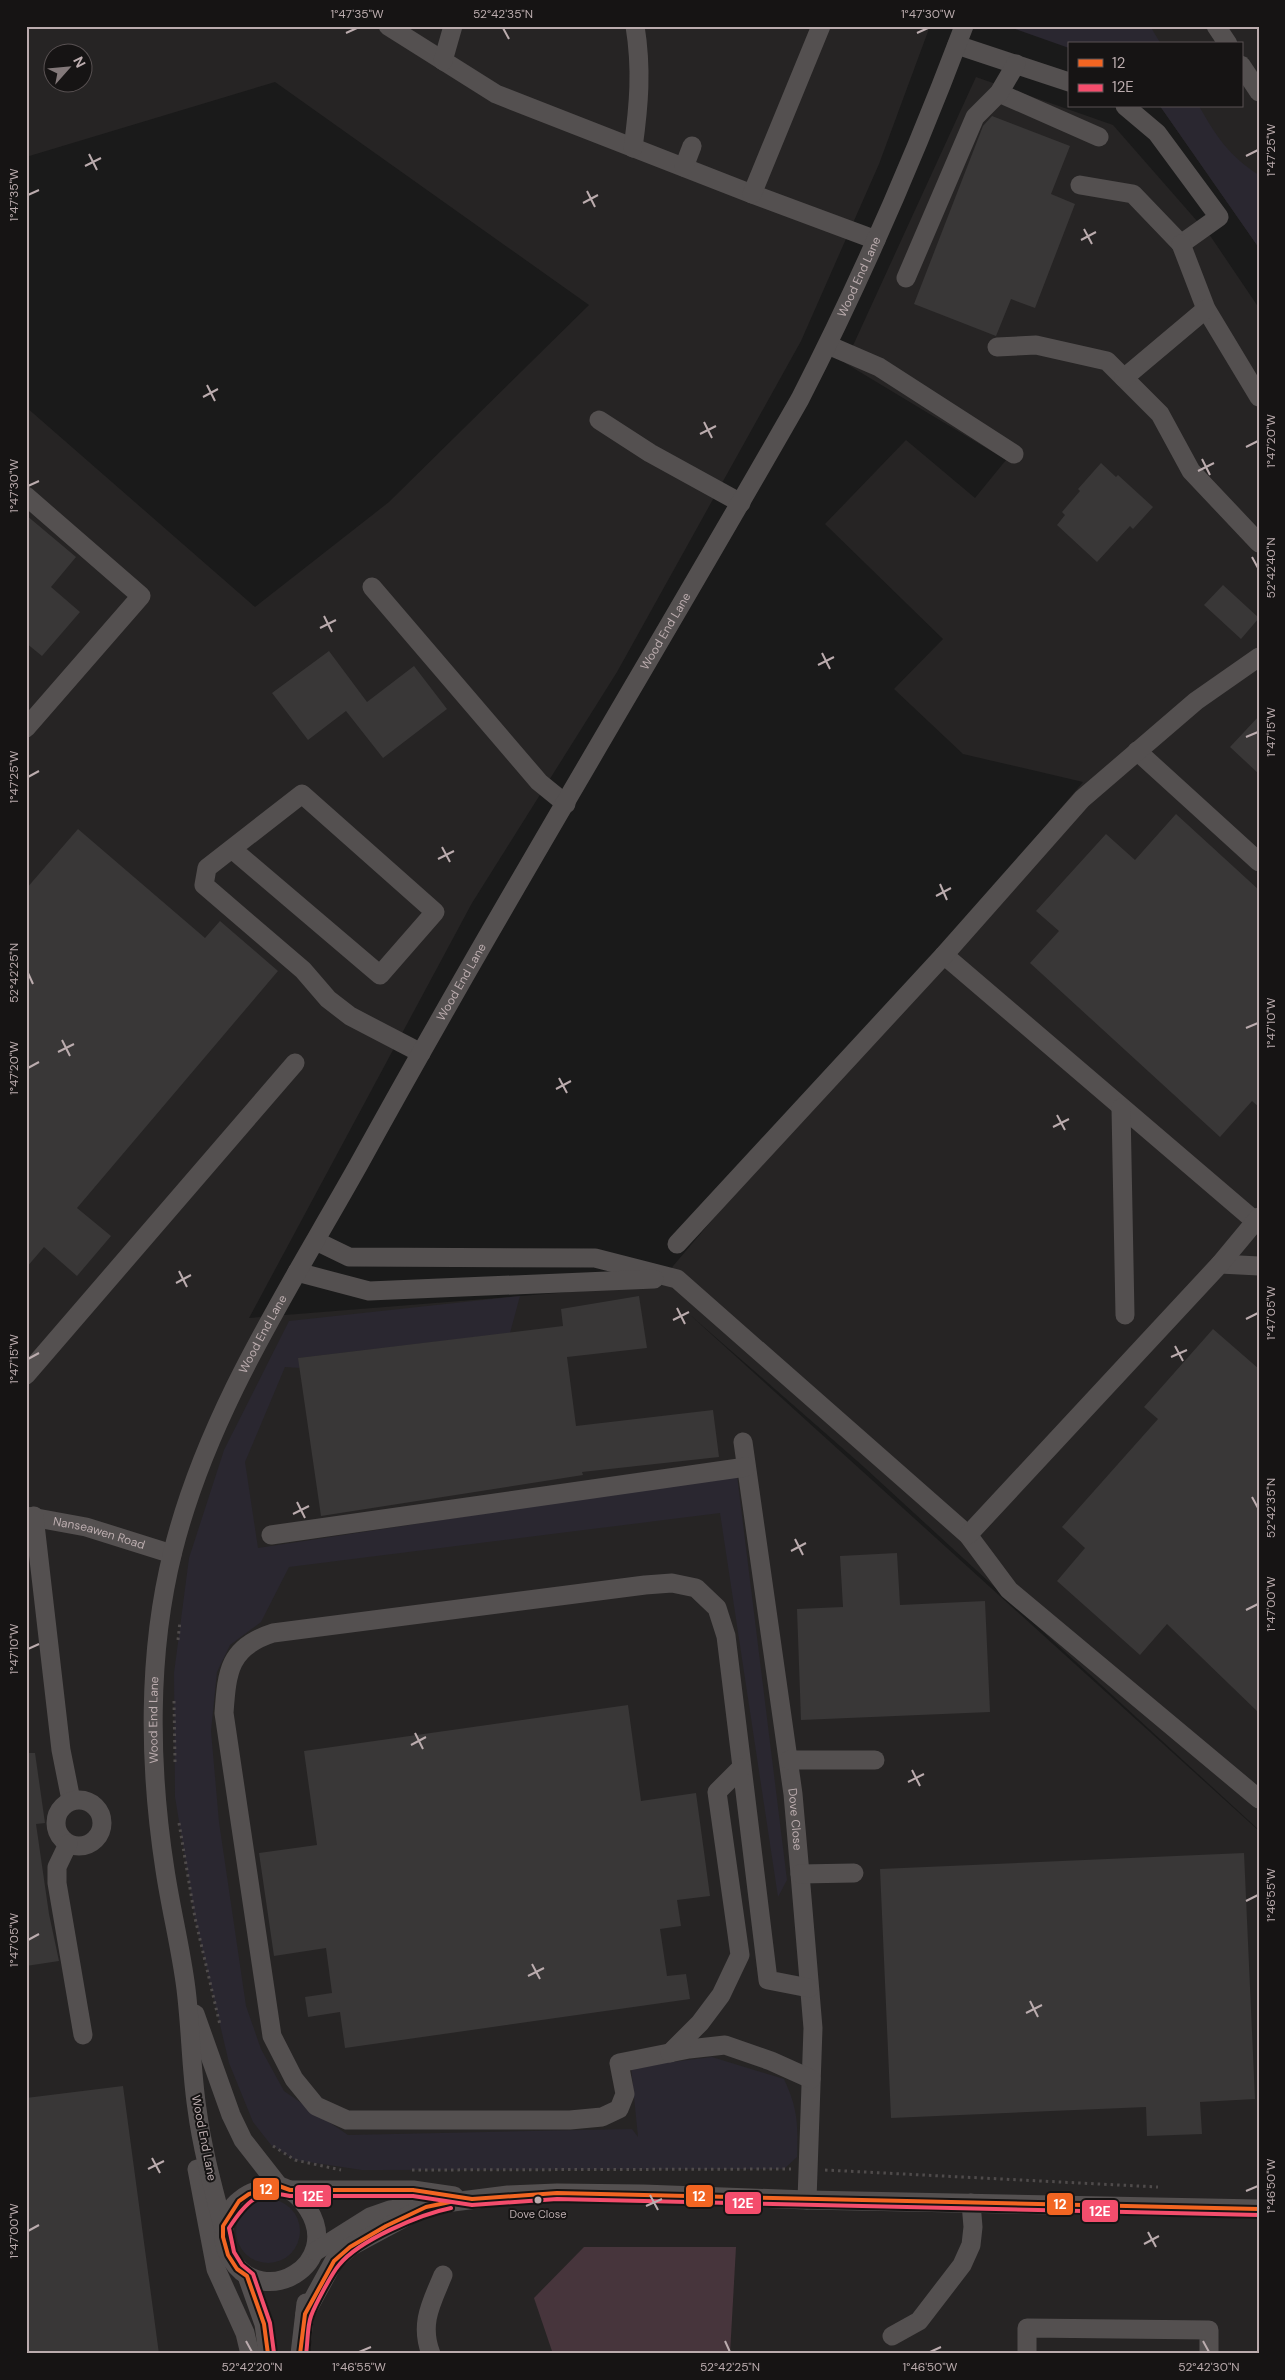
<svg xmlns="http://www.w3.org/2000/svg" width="1285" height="2380" font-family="'DM Sans',sans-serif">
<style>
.built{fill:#262424;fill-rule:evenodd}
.green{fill:#2a2730}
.water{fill:#47353c}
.building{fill:#393737}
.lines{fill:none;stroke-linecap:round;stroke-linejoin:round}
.path{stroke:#4f4b4b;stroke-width:3;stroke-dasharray:2.5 4;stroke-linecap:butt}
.minor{stroke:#545050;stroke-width:19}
.bus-1-casing{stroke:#161414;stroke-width:8}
.bus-2-casing{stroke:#161414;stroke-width:8}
.bus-1{stroke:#f26522;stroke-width:4}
.bus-2{stroke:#f44d6c;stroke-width:4}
.ticks{fill:none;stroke:#bbacae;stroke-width:2}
.bus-dot{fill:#bbacae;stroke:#161414;stroke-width:2}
.labels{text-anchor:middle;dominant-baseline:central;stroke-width:4;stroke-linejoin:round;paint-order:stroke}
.bus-label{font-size:11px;fill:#bbacae;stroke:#161414}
.street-label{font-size:12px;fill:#bbacae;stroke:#161414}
.line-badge{stroke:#161414;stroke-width:2}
.badge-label{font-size:14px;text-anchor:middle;font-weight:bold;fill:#fff}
.neatline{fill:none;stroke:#bbacae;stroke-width:2}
.ticks-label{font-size:12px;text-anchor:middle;fill:#bbacae}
</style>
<rect width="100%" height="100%" fill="#1a1a1a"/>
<path class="built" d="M26,26H930L879,164L801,341L617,672L472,903L249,1318L657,1285L1083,782L963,754L894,689L943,639L825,524L906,440L975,498L1006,460L845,363L976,77L1113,125L1211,237L1259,308V1830L864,1467L689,1314L1259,1831V2354H26V407L255,607L389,502L589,305L275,82L26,157ZM52,52H82V82H52Z
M1103,26H1259V248L1160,106H1241V44H1110Z"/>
<path class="green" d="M1007,26H1150L1161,44H1069V48Z
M1160,106H1199C1216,136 1229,156 1259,175V248Z
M520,1296L510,1333L299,1358L300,1368L285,1367L245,1462L258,1548L737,1475L787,1880L778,1897L720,1513L289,1567L261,1622L230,1645L217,1672L211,1731L219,1822L246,2006L261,2049L284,2091L348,2135L632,2129L638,2137L631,2067L712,2057L784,2079C798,2109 798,2124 797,2157L784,2169L362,2170L295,2160L271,2145L253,2122L229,2063L195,1918L175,1797L174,1673L189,1558L224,1450L289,1321Z
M236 2231a32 32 0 1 1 64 0a32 32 0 1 1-64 0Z"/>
<path class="water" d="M584,2247H736L730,2354H553L534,2298Z"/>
<path class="building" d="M992,116L1070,146L1051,194L1075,204L1035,308L1011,299L996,336L914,304L983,126Z
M1101,463L1116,477L1118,475L1153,507L1133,529L1130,526L1097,562L1057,525L1065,515L1062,512L1080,491L1078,489Z
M26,515L76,557L51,587L80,612L42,656L26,643Z
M1223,585L1259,618L1241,639L1204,605Z
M329,651L367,702L414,666L447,709L383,758L346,711L308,740L272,693Z
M1259,716V774L1230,747Z
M1176,814L1259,890V1107L1252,1101L1220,1137L1030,963L1059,931L1036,911L1106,834L1135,860Z
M78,829L205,938L220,921L278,971L77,1208L111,1236L77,1276L44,1247L26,1268V889Z
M639,1296L647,1348L567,1357L576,1426L713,1410L719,1457L582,1472L583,1475L321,1516L298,1358L563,1326L561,1309Z
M1213,1329L1259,1369V1713L1167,1624L1140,1655L1057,1581L1085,1548L1062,1527L1158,1419L1144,1407Z
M897,1553L900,1605L985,1601L990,1712L801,1720L797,1609L843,1607L840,1556Z
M628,1705L641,1801L696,1793L710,1896L677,1900L681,1926L660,1929L667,1976L686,1974L690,1999L345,2048L340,2012L308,2017L305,1997L332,1993L326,1948L274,1956L259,1853L317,1845L304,1751Z
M26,1753H35L45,1823L36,1824L49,1914L59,1961L26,1966Z
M1244,1853L1255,2099L1200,2102L1202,2134L1147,2136L1146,2107L891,2118L880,1869Z
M123,2086L159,2354H26V2098Z"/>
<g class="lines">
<path class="path" d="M178,1640L180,1621
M174,1701L175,1762
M179,1823L195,1918L220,2025
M273,2146L295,2160L341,2170
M412,2170L791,2169
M825,2170L1158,2187"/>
<g class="minor">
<path d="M388,26L496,94L752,194L876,240"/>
<path d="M1216,26L1228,44"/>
<path d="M957,45L1069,82"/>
<path d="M443,61L453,26"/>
<path d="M1241,65L1259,92"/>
<path d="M999,93L1099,137"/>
<path d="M633,148C639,105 642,69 635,26"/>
<path d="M684,167L692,146"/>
<path d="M1080,185L1133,194L1181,244L1219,217L1157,133L1125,106"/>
<path d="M752,194L821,26"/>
<path d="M1181,244L1206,309L1259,397"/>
<path d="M906,278L975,117L999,93L1016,64"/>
<path d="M828,345L879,367L1014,454"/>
<path d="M997,347L1036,345L1107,361L1160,414L1191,471L1259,543"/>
<path d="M1124,378L1206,309"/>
<path d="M599,420L650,453L741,503"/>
<path d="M26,496L141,596L26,728"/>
<path d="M372,587L539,782L566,804"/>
<path d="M1137,751L1259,862"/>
<path d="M232,849L380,975L435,912L302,794L207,868L204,885L303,970L328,999L350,1016L421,1053"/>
<path d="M944,955L1255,1221"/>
<path d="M1121,1108L1125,1315"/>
<path d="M316,1241L349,1257L595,1258L677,1279L968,1535L1009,1590L1259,1799"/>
<path d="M677,1244L944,955L1082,799L1196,701L1259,657"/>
<path d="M1220,1264L1259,1266"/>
<path d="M297,1272L369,1291L654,1279"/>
<path d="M26,1375L295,1063"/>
<path id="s1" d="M743,1442L793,1794L800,1874L813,2028L807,2200"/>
<path id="s2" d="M26,1516L86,1527L172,1554"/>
<path d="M34,1516L61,1750L71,1800"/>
<path d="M271,1535L746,1467"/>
<path d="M968,1535L1220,1264L1259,1217"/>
<path d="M789,1760H875"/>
<circle cx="79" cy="1823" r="23"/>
<path d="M68,1844L57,1867V1883L83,2035"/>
<path d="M800,1874L854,1873"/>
<path d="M809,1988L768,1980L726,1636L717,1608L696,1588L672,1583L645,1585L273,1633C229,1647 227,1671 224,1713L272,2036L294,2079L316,2106L347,2120H570L602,2117L619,2109L625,2094L619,2063L689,2049L725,2045L771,2061L811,2079"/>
<path d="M195,2014L231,2115L243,2140L279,2186"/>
<path d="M670,2053L700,2023L721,1995L740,1955L717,1792L741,1768"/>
<path d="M197,2169L216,2269L245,2333L250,2354"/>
<path d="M279,2186C293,2190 300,2197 308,2209C343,2264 264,2311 231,2259C219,2240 222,2214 240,2200C250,2191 266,2188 279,2186Z"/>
<path d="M290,2190H413L454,2196"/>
<path id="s3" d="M223,2226C213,2188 202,2148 197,2109C191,2069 191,2029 186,1989C181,1949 171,1910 165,1870C149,1767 147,1654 173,1551C208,1411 289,1289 359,1164C501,906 654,655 800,399C862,278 916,153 964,26"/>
<path d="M316,2251L370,2217L390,2210L508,2195L557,2193L643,2194L807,2200L1259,2209"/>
<path d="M247,2276L264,2324L268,2354"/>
<path d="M305,2314L334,2261L350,2247L415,2212"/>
<path d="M892,2336L919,2321L962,2265L971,2245L973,2227L971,2203"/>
<path d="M300,2354L306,2303"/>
<path d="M431,2354C419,2323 432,2302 443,2275"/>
<path d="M1027,2354V2328L1209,2330V2354"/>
</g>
<g class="bus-1-casing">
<path id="bus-1" d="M268,2354L264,2324L247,2276L237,2269L228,2255L223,2237V2226L239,2201L249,2194L279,2186L290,2190H413L472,2199L557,2193L1259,2209
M300,2354L305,2314L334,2261L350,2247L386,2226L426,2207L450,2202"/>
</g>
<g class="bus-2-casing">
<path id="bus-2" d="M274,2353L270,2323L253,2274L242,2265L234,2252L229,2228C245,2203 258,2188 290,2196H413L472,2205L557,2199L1259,2215
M306,2354C308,2342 307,2327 311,2316C315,2305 332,2273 339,2265C359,2240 421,2214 451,2208"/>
</g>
<use href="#bus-1" class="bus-1"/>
<use href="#bus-2" class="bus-2"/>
</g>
<path class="ticks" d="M503,28L509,39M346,33L357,28M917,33L928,28M89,154L97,170M1246,156L1258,150M85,166L101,158M587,191L595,207M28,195L39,190M583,203L598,195M1084,229L1092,244M1081,240L1096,232M207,385L215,401M203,397L218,389M704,422L712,438M700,434L716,426M1246,447L1258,441M1202,459L1210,475M1198,471L1214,463M28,486L39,481M1252,557L1258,568M324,616L332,632M320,628L336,620M822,653L830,669M818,665L834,657M1246,737L1258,732M28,777L39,771M442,847L450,862M438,859L454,851M940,884L947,900M936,896L951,888M28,973L33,984M1246,1028L1258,1023M62,1040L70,1056M58,1052L74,1044M28,1068L39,1062M559,1078L567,1093M556,1089L571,1081M1057,1115L1065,1130M1053,1127L1069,1119M179,1271L187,1287M176,1283L191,1275M677,1308L685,1324M1246,1319L1258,1313M673,1320L689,1312M1175,1346L1183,1361M1171,1357L1187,1350M28,1359L39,1353M1252,1497L1258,1508M297,1502L305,1518M293,1514L309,1506M795,1539L803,1555M791,1551L806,1543M1246,1610L1258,1604M28,1649L39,1644M415,1733L423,1749M411,1745L426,1737M912,1770L920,1786M908,1782L924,1774M1246,1901L1258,1895M28,1940L39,1934M532,1964L540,1979M528,1976L544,1968M1030,2001L1038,2017M1026,2013L1042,2005M152,2158L160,2173M148,2169L164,2161M1246,2191L1258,2186M650,2195L658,2210M646,2206L662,2199M28,2231L39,2225M1148,2232L1156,2247M1144,2244L1159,2236M246,2341L252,2352M725,2341L730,2352M1203,2341L1209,2352M359,2352L371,2347M930,2352L941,2347"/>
<circle class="bus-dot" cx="538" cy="2200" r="4.5"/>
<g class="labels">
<g class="bus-label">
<text x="538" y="2214">Dove Close</text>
</g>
<g class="street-label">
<text stroke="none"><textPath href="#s3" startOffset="2132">Wood End Lane</textPath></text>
<text stroke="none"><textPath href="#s3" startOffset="1728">Wood End Lane</textPath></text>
<text stroke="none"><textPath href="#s3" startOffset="1322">Wood End Lane</textPath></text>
<text stroke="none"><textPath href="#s3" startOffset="918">Wood End Lane</textPath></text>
<text stroke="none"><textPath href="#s2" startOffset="75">Nanseawen Road</textPath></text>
<text stroke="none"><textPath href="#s3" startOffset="512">Wood End Lane</textPath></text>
<text stroke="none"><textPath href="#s1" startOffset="381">Dove Close</textPath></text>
<text transform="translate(204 2138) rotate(79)">Wood End Lane</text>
</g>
</g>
<g class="line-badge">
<rect x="252" y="2177" width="28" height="24" rx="5" fill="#f26522"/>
<rect x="294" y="2184" width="38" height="24" rx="5" fill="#f44d6c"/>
<rect x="685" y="2184" width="29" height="24" rx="5" fill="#f26522"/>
<rect x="724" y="2191" width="38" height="24" rx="5" fill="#f44d6c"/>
<rect x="1046" y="2192" width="28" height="24" rx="5" fill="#f26522"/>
<rect x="1081" y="2199" width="38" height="24" rx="5" fill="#f44d6c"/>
</g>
<g class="badge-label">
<text x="266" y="2194">12</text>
<text x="313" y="2201">12E</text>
<text x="699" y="2201">12</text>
<text x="743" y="2208">12E</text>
<text x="1060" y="2209">12</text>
<text x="1100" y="2216">12E</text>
</g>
<rect width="1285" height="2380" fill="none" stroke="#161414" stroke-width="55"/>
<rect x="1068" y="42" width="175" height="65" fill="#161414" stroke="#585152"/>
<rect x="1078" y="59" width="25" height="8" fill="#f26522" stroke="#585152"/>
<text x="1112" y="68" font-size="15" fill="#bbacae">12</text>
<rect x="1078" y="84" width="25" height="8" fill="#f44d6c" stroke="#585152"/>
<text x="1112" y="92" font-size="15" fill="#bbacae">12E</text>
<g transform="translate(68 68) rotate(63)"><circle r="24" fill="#161414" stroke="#585152"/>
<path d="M0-4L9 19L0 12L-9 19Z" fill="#83797a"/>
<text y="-8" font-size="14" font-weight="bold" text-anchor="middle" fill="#bbacae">N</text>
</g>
<rect x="28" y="28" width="1230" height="2324" class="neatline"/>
<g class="ticks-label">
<text x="357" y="18">1°47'35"W</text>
<text x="503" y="18">52°42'35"N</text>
<text x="928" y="18">1°47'30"W</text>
<text transform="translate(1271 150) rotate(-90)" y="4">1°47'25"W</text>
<text transform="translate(14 195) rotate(-90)" y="4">1°47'35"W</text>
<text transform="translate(1271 441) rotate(-90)" y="4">1°47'20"W</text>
<text transform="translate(14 486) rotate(-90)" y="4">1°47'30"W</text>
<text transform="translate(1271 568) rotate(-90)" y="4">52°42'40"N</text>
<text transform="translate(1271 732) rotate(-90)" y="4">1°47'15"W</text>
<text transform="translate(14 777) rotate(-90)" y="4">1°47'25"W</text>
<text transform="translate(14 973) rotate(-90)" y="4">52°42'25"N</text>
<text transform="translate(1271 1023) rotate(-90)" y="4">1°47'10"W</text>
<text transform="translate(14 1068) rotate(-90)" y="4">1°47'20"W</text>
<text transform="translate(1271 1313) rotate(-90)" y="4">1°47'05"W</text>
<text transform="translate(14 1359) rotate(-90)" y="4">1°47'15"W</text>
<text transform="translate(1271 1508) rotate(-90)" y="4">52°42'35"N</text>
<text transform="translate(1271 1604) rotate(-90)" y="4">1°47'00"W</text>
<text transform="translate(14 1649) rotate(-90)" y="4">1°47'10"W</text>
<text transform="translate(1271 1895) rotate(-90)" y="4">1°46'55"W</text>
<text transform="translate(14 1940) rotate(-90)" y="4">1°47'05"W</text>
<text transform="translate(1271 2186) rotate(-90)" y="4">1°46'50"W</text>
<text transform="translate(14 2231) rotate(-90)" y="4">1°47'00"W</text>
<text x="252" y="2371">52°42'20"N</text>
<text x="359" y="2371">1°46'55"W</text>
<text x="730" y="2371">52°42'25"N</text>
<text x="930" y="2371">1°46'50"W</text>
<text x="1209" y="2371">52°42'30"N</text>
</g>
</svg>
